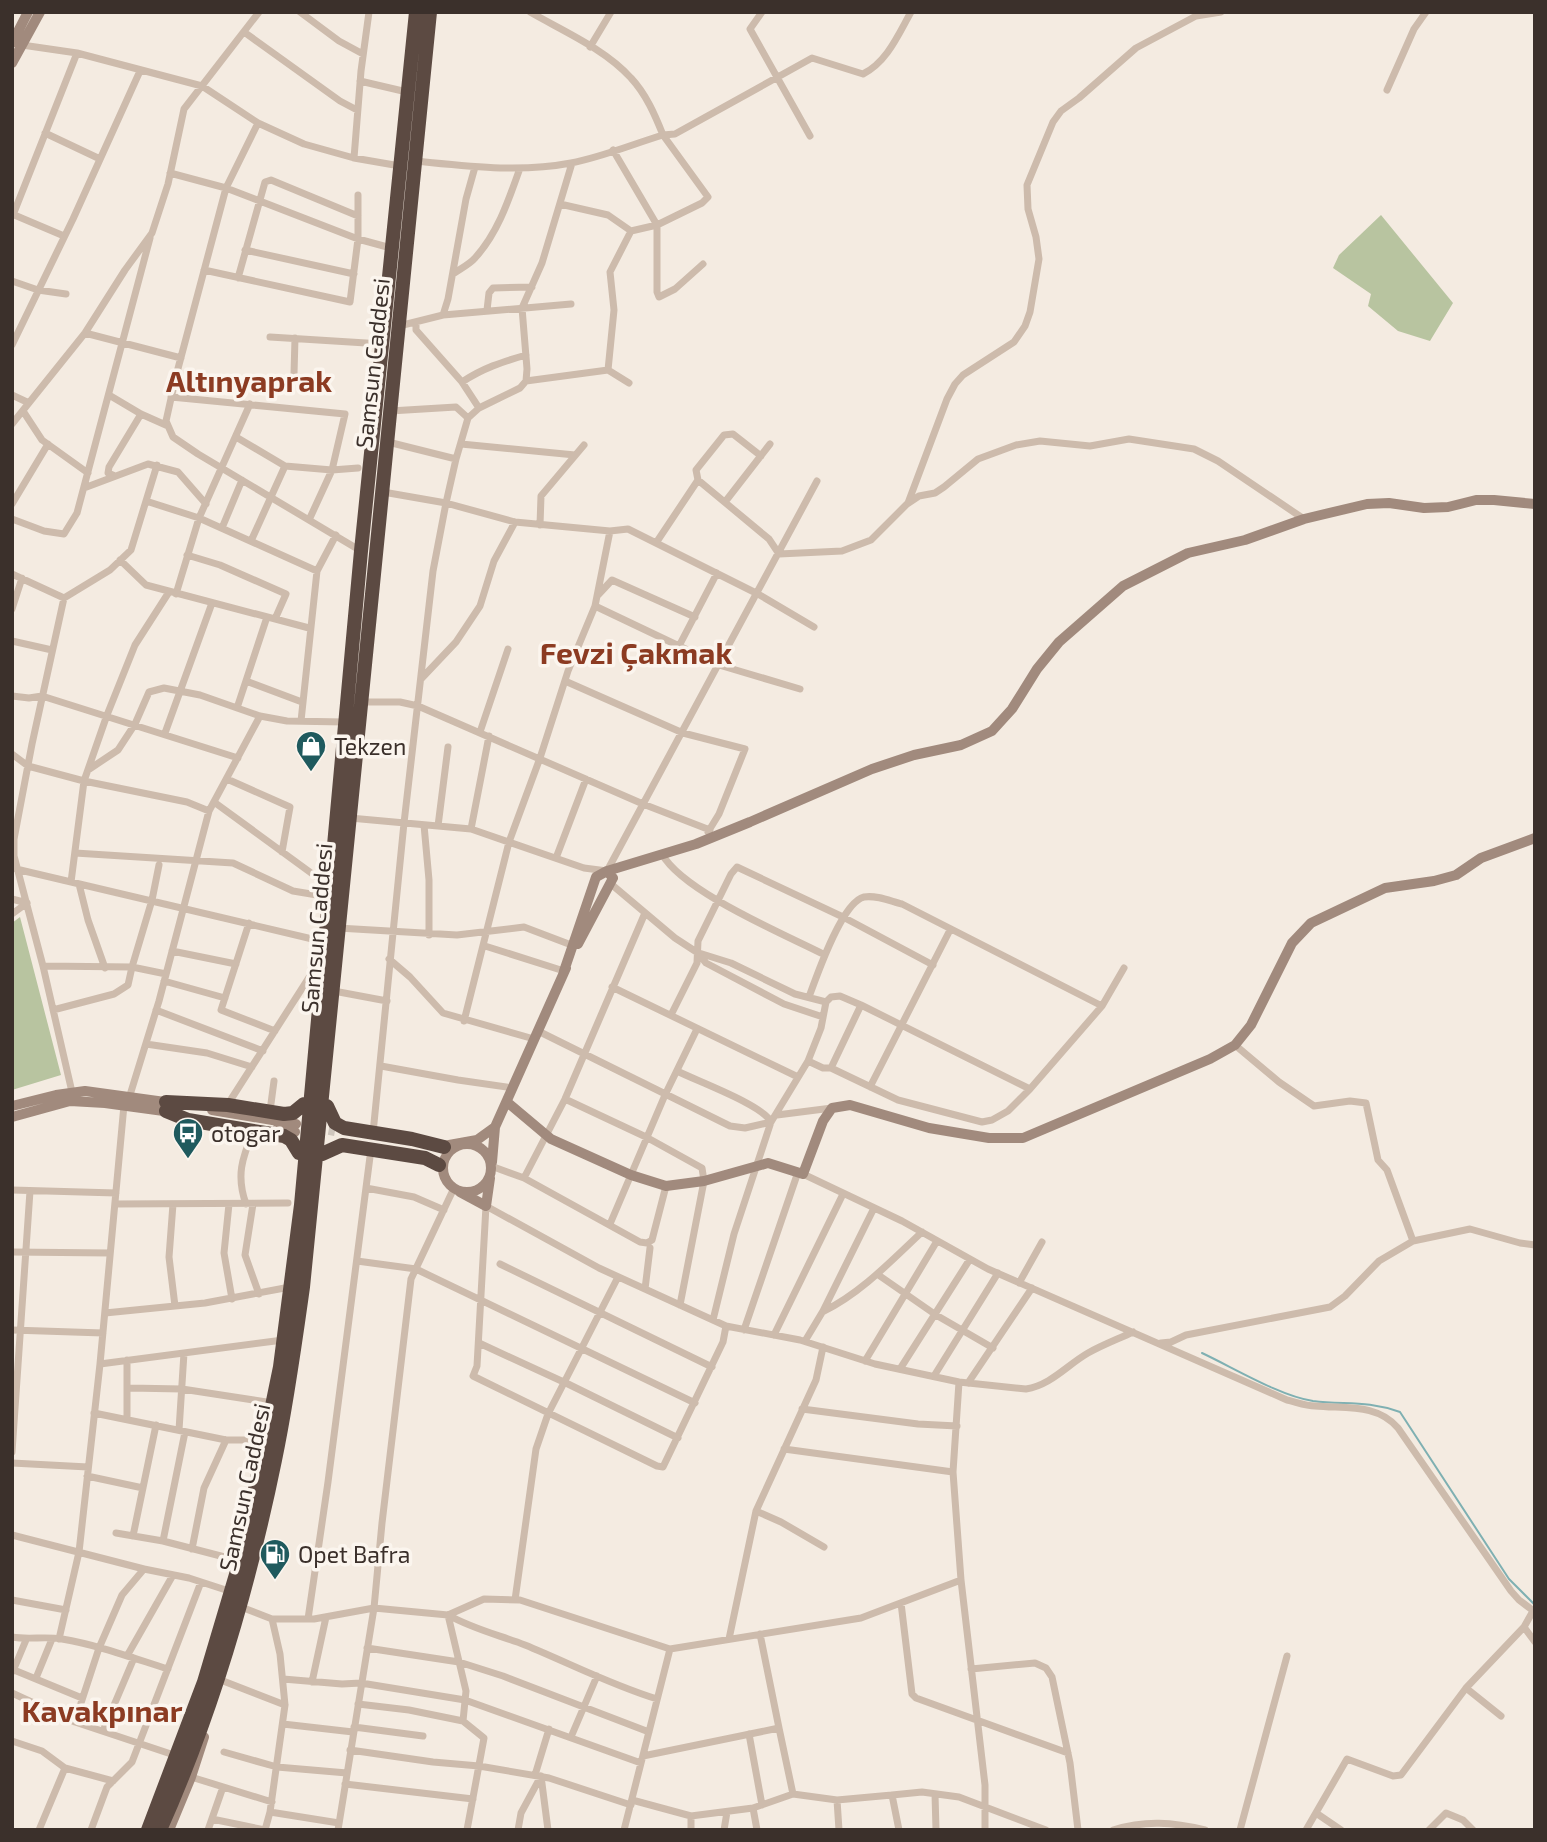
<svg xmlns="http://www.w3.org/2000/svg" width="1547" height="1842" font-family="'Exo 2',sans-serif">
<style>
.green{fill:#b8c4a0}
.lines{fill:none;stroke-linecap:round;stroke-linejoin:round}
.stream{stroke:#7fb0b2;stroke-width:2}
.secondary-tunnel{stroke:#cfc6bd;stroke-width:10;stroke-dasharray:10 5;stroke-linecap:butt}
.street{stroke:#cdbbac;stroke-width:7}
.secondary{stroke:#a18a7d;stroke-width:10}
.highway{stroke:#5c4a42;stroke-width:14}
.labels{text-anchor:middle;dominant-baseline:central;stroke-width:7;stroke-linejoin:round;paint-order:stroke}
.street-label{font-size:23px;fill:#3b302b;stroke:#fbf5ee}
.poi-label{font-size:23px;fill:#3b302b;stroke:#fbf5ee;text-anchor:start}
.district-label{font-size:30px;font-weight:bold;fill:#8c3b22;stroke:#fbf5ee}
</style>
<rect width="100%" height="100%" fill="#f4ebe1"/>
<path class="green" d="M1381,215L1453,303L1430,341L1398,331L1368,306L1371,294L1333,268L1339,255Z
M20,917L61,1075L12,1090V923Z"/>
<g class="lines">
<path class="stream" d="M1202,1353C1234,1368 1280,1396 1313,1401C1346,1405 1366,1400 1400,1412L1509,1579L1535,1605"/>
<path class="secondary-tunnel" d="M314,1127L335,1131"/>
<path class="street" d="M300,12L339,41L363,54
M762,12L750,29L810,136
M244,32L340,101L357,110
M22,45L77,53L202,86L258,123L304,144L354,158L400,166
M590,47L611,12
M360,81L407,92
M1387,90L1414,29L1426,12
M258,123L226,188L176,376L166,421L173,437L198,454L361,551
M45,133L100,159
M613,150L657,225V292L659,297L675,289L703,264
M354,158L361,71L369,12
M415,161C466,166 519,173 571,163C602,157 633,144 663,135C655,115 646,94 631,78C605,49 563,31 530,12
M170,173L226,188L358,239L391,248
M560,204L608,215L631,231L657,225L702,203L708,197L663,135L675,134L812,58L863,74C887,62 898,35 911,12
M12,214L64,236
M13,215L77,53
M245,250L354,274
M204,270L350,302L358,239V195
M453,274C460,269 470,264 475,258C498,233 509,199 520,168
M238,278L265,182L271,180L358,216
M12,281L38,290L66,294
M487,310L489,293L493,288L532,287
M443,315L448,299L466,199L475,167
M416,322V330L462,382L479,408
M399,326L443,315L571,304
M85,333L181,358
M270,337L382,344
M12,345L73,219L140,71
M608,370L614,310L610,272L631,231
M294,374L295,338
M526,381L608,370L629,383
M462,382C483,368 502,362 526,355
M12,395L29,403
M109,395L141,414L168,426
M171,397L345,414L332,470L309,520
M23,411L42,440L88,473
M390,411L456,407L468,418
M12,424L85,333L125,270L152,233L168,184L184,109L259,12
M236,437L285,466L332,470L358,468
M388,442L456,459
M461,444L575,455
M115,476L108,473L109,467L141,414
M698,480L696,470L724,435L733,434L761,456
M84,488L148,464L178,472L206,504
M383,492L446,503L515,522L610,531L628,529L758,594L814,627
M146,501L199,518L317,571
M725,502L770,444
M908,503L947,399L955,384L963,375L1014,342L1025,326L1030,312L1039,259L1036,237L1028,209L1027,185L1053,122L1061,111L1079,98L1136,48L1196,16L1221,12
M12,504L48,444
M12,519L44,531L64,534L77,513L150,238
M540,525L541,496L584,445
M222,528L242,480
M251,541L285,466
M656,543L698,480L769,539L779,554L842,551L871,540L907,504L919,496L935,493L944,487L978,459L1016,445L1040,441L1090,446L1129,439L1194,449L1218,461L1304,519
M187,555L220,565L286,594L275,619
M120,560L146,585L309,628
M12,574L64,598L110,570L131,550L157,465
M176,594L199,518L250,404
M598,595L612,580L695,617
M64,598L32,744L14,839V856L43,966L72,1092
M595,606L719,665L800,689
M12,609L22,578
M12,641L52,650
M679,646L717,573
M421,679L456,642L480,606L494,561L515,522
M246,681L302,702
M565,681L683,733L745,749L719,814L708,832
M12,696L29,698L42,696L238,758
M361,702H400L418,706L643,804L710,830
M237,708L267,617
M301,721L317,571L336,535
M480,732L508,649
M165,733L212,603
M12,754L28,766L84,781L187,802L209,811
M88,770L118,750L135,724L149,692L164,688L200,695L260,716L287,721L345,722
M227,779L290,807L282,852
M214,802L318,878L329,882
M350,818L471,829L584,868L607,871L817,481
M424,825L429,880V935
M438,826L448,747
M471,829L489,736
M75,853L233,863L293,891L329,897
M662,854C683,892 784,934 825,955
M556,858L586,779
M16,869L325,942
M71,882L84,781L107,715L135,645L169,592
M79,884L88,920L105,968
M611,884L675,938L698,953L706,963L784,1004L823,1017
M12,899L27,903
M12,914L27,903
M249,923L221,1010L275,1031
M338,928L457,935L524,927L574,946
M485,946L564,971
M172,951L236,964
M699,953L731,963L795,994L826,1002
M389,959L410,977L443,1013L534,1039
M43,966L132,967L152,900L159,865
M164,981L225,998
M612,987L798,1077
M339,992L387,1001
M809,997C817,975 842,902 864,897C877,895 890,901 902,904L1102,1006
M53,1010L114,994L128,985L132,967L166,974
M156,1010L263,1051
M671,1015L697,963L698,941L731,874L737,867L843,917L933,965
M464,1021L509,842L540,758L568,671L595,606L610,531
M538,1031L730,1126L745,1128L771,1122C763,1105 697,1081 677,1071
M146,1044L207,1053L252,1067
M1235,1045L1279,1082L1314,1106L1350,1101L1366,1103L1378,1160L1387,1170L1413,1241
M808,1061L823,1068H831L898,1100L982,1122L992,1120L1008,1111L1030,1089L1102,1006L1124,968
M381,1066L458,1080L513,1088
M831,1068L861,1005
M870,1087L950,930
M565,1099L646,1137L702,1168L704,1181L680,1305
M228,1104L317,965L322,964
M270,1111L274,1081
M777,1115L832,1108
M373,1133L404,823L433,571L446,503L456,459L468,418L479,408L520,388L526,381L527,369L522,308L542,263L572,163
M491,1166L524,1178L640,1242L647,1243L652,1240L666,1186
M803,1174L902,1221L988,1269L1287,1400C1296,1402 1306,1406 1315,1406C1345,1409 1377,1403 1398,1428L1511,1591L1519,1600L1535,1612
M524,1178L565,1099L645,913
M366,1188L414,1197L444,1210
M12,1190L116,1193
M115,1204L288,1203
M173,1204L169,1257L175,1306
M229,1204L224,1253L232,1299
M246,1204C236,1176 242,1158 253,1132
M253,1204L245,1255L259,1294
M610,1224L665,1095L697,1029
M12,1252L110,1253
M357,1261L416,1269L695,1403
M500,1264L712,1367
M877,1274L936,1315L993,1348
M1019,1283L1042,1242
M645,1289L650,1248
M824,1311C861,1293 892,1260 922,1232
M105,1313L205,1303L290,1287
M713,1320L734,1234L771,1122L808,1061L821,1028L826,1002L831,997L840,996L861,1005L1030,1089
M726,1326L723,1342L663,1467L657,1466L473,1376L477,1366L486,1206L599,1268L726,1326L800,1340L875,1364L959,1382L1026,1389C1051,1385 1067,1365 1088,1353C1102,1345 1118,1339 1133,1332
M12,1330L103,1333
M744,1330L798,1172
M774,1335L843,1194
M805,1341L823,1311L874,1208
M479,1343L568,1384L678,1438
M1161,1343L1171,1342L1186,1335L1330,1307L1345,1296L1379,1261L1413,1241L1470,1229L1520,1243L1535,1245
M865,1361L937,1241
M100,1364L283,1340
M900,1369L970,1259
M934,1376L998,1273
M959,1382L953,1472L961,1580L985,1785V1830
M968,1383L1032,1288
M129,1388L182,1389L273,1403
M802,1409L918,1424L957,1426
M94,1413L226,1440H250
M127,1419V1360
M179,1430L184,1353
M784,1449L953,1472
M12,1452L30,1191
M12,1463L88,1467
M87,1476L143,1488
M756,1511L781,1522L824,1547
M116,1533L163,1541L240,1561
M12,1535L144,1569L189,1578L232,1592
M133,1536L156,1425
M163,1541L185,1432
M192,1549L204,1488L226,1440
M12,1600L66,1610
M515,1600L536,1449L548,1414L618,1277
M901,1603L912,1694L916,1698L1068,1753
M241,1607L272,1619H314L374,1608L448,1615L484,1599L520,1600L670,1649L861,1618L961,1580
M448,1615C473,1629 499,1635 525,1645C569,1663 611,1685 657,1699
M448,1615L466,1691L463,1721
M308,1619L328,1482L371,1149
M1524,1627L1535,1642
M760,1634L779,1728
M12,1637C29,1640 45,1636 62,1639C98,1645 133,1658 168,1669
M59,1639L79,1552L100,1364L124,1105L130,1095L159,1001L209,811L260,716
M729,1639L756,1511L816,1380L823,1347
M367,1648L459,1662L503,1676L649,1732
M127,1656L173,1575
M971,1669L1035,1663L1046,1668L1052,1677L1070,1763L1078,1830
M14,1670L82,1698
M13,1671L26,1640
M36,1678L52,1639
M218,1679L285,1705
M283,1679L342,1684L361,1683L465,1700L641,1763
M312,1682L326,1617
M1466,1688L1524,1627L1533,1611
M12,1693L75,1722L177,1756
M81,1703L99,1648L122,1595L144,1569
M358,1704L409,1710L463,1721L484,1738L467,1830
M283,1724L353,1732
M354,1727L423,1736
M103,1731L134,1658
M749,1734L762,1805
M571,1737L597,1676
M12,1741L42,1751L65,1768L113,1781
M350,1750L433,1762L479,1766L549,1778L631,1805
M224,1752L277,1767L347,1773
M643,1756L779,1728L793,1794
M535,1775L549,1729
M541,1776L548,1830
M191,1777L272,1802
M345,1784L473,1799
M935,1794L936,1830
M892,1795L922,1792L959,1797L1046,1830
M632,1800L691,1816L753,1808L793,1794L837,1800L892,1795L899,1830
M837,1800L839,1830
M753,1808L757,1830
M270,1812L339,1823
M1316,1813L1341,1830
M212,1819L265,1830
M39,1830L65,1768
M91,1830L107,1787L132,1762L201,1582
M208,1830L223,1787
M265,1830L270,1812L285,1705L280,1654L272,1619
M338,1830L374,1608L382,1523L411,1279L454,1188
M518,1830L521,1813L541,1776
M624,1830L670,1649
M691,1830V1816
M724,1830L727,1812
M1113,1830C1145,1820 1173,1822 1205,1830
M1240,1830L1287,1656
M1306,1830L1347,1759L1393,1776L1401,1775L1466,1688L1501,1716
M1429,1830L1446,1813L1463,1820L1473,1830"/>
<path class="secondary" d="M12,43L28,12
M12,63L40,12
M578,944L613,878L607,871
M564,971L596,877L607,871L696,844L750,822L872,769L914,755L961,745L992,731L1012,709L1037,669L1059,642L1123,586L1188,553L1245,540L1304,519L1367,504L1389,503L1424,508L1448,507L1476,500H1494L1535,504
M507,1102L551,1139L631,1175L666,1186L704,1181L768,1163L803,1174L823,1121L832,1108L850,1105L929,1128L989,1138H1023L1210,1059L1235,1045L1251,1025L1292,943L1311,923L1385,888L1434,881L1456,875L1481,858L1535,838
M12,1106L56,1095L85,1091L172,1103
M212,1110L296,1124
M12,1117L70,1101L105,1103L171,1112
M277,1129L295,1132
M443 1168a24 24 0 1 1 48 0a24 24 0 1 1-48 0Z
M438,1147L477,1140L495,1127L566,968
M492,1162L495,1127
M460,1192L486,1206L490,1178
M169,1830L191,1777L204,1737"/>
<path class="highway" d="M166,1102L228,1105L284,1114L293,1113L304,1104
M327,1106L335,1123L344,1128L412,1139L444,1147
M166,1111L188,1120L284,1136L291,1140L299,1153
M322,1154L342,1145L425,1158L439,1165
M148,1830L204,1682L240,1561L280,1367L301,1205L361,551L416,12
M160,1830C213,1711 249,1587 275,1460C287,1403 295,1344 303,1287L430,12"/>
</g>
<defs>
<g id="shop-pin" transform="scale(1.575)"><path d="M0 17L-7.5 6A9.5 9.5 0 1 1 7.5 6Z" fill="#1f5a5e" stroke="#fbf5ee"/><path d="M-5-2.5h2.3a2.7 3.5 0 0 1 5.4 0H5L5.5 6h-11ZM-1.5-2.5h3a1.5 2.3 0 0 0-3 0Z" fill="#fff"/></g>
<g id="bus-pin" transform="scale(1.575)"><path d="M0 17L-7.5 6A9.5 9.5 0 1 1 7.5 6Z" fill="#1f5a5e" stroke="#fbf5ee"/><path d="M-5-6H5V4H4V6H2V4H-2V6H-4V4H-5ZM-3.5-4V0h7V-4ZM-3.5 1.2v1.5H-2V1.2ZM2 1.2v1.5H3.5V1.2Z" fill="#fff"/></g>
<g id="fuel-pin" transform="scale(1.575)"><path d="M0 17L-7.5 6A9.5 9.5 0 1 1 7.5 6Z" fill="#1f5a5e" stroke="#fbf5ee"/><path d="M-5.5-6h7V0h2V4h1.3V-2.5L3-4.5l.8-.8L6-3V5H2.5V1h-1V6h-7ZM-4.2-4.7v3.2H.2V-4.7Z" fill="#fff"/></g>
</defs>
<g fill-rule="evenodd">
<use href="#shop-pin" x="311" y="746"/>
<use href="#bus-pin" x="188" y="1133"/>
<use href="#fuel-pin" x="275" y="1554"/>
</g>
<g class="labels">
<g class="street-label">
<text transform="translate(372 363) rotate(-84)">Samsun Caddesi</text>
<text transform="translate(316 928) rotate(-85)">Samsun Caddesi</text>
<text transform="translate(244 1487) rotate(-78)">Samsun Caddesi</text>
</g>
<g class="poi-label">
<text x="334" y="746">Tekzen</text>
<text x="211" y="1133">otogar</text>
<text x="298" y="1554">Opet Bafra</text>
</g>
<g class="district-label">
<text x="249" y="380">Altınyaprak</text>
<text x="636" y="652">Fevzi Çakmak</text>
<text x="102" y="1710">Kavakpınar</text>
</g>
</g>
<rect width="1547" height="1842" fill="none" stroke="#3b302b" stroke-width="28"/>
</svg>
